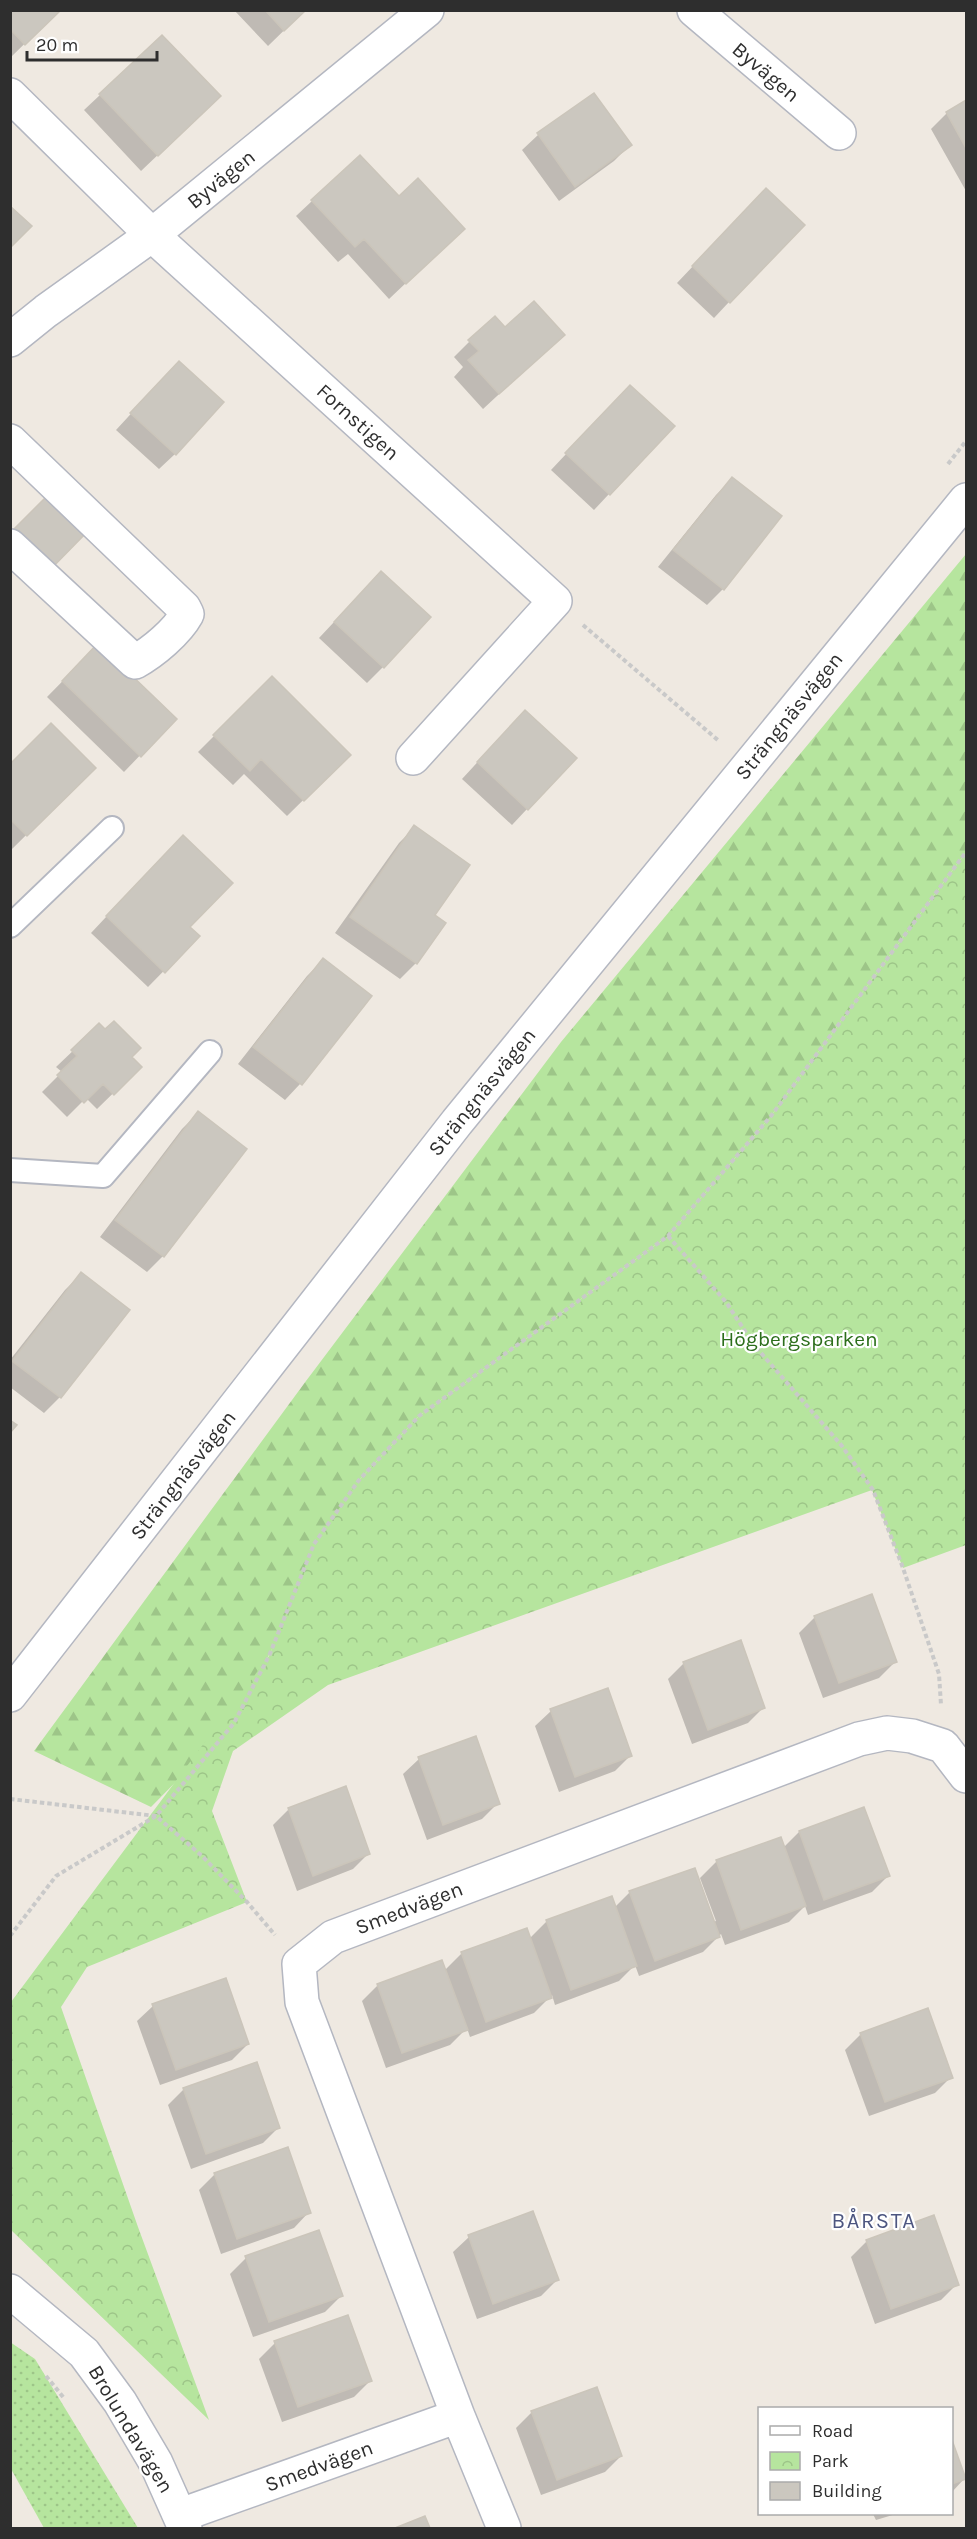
<svg xmlns="http://www.w3.org/2000/svg" width="977" height="2539" font-family="Karla,sans-serif">
<style>
.grass{fill:url(#grass-dots)}
.forest{fill:url(#forest-firs)}
.park{fill:url(#park-crowns)}
.shadow{fill:#0003}
.building{fill:#cbc7bf;stroke:#cbc5ba;stroke-width:1.5}
.lines{fill:none;stroke-linecap:round;stroke-linejoin:round}
.lane-casing{stroke:#b4b7c1;stroke-width:26}
.street-casing{stroke:#b4b7c1;stroke-width:36}
.secondary-casing{stroke:#b4b7c1;stroke-width:36}
.path{stroke:#c9c9c9;stroke-width:4;stroke-dasharray:4.5 3;stroke-linecap:butt}
.lane{stroke:#fff;stroke-width:22}
.street{stroke:#fff;stroke-width:33}
.secondary{stroke:#fff;stroke-width:33}
.labels{text-anchor:middle;dominant-baseline:central;stroke-width:4.5;stroke-linejoin:round;paint-order:stroke}
.street-label{font-size:21px;fill:#2e2e2e;stroke:#fff}
.park-label{font-size:21px;fill:#2c6e1b;stroke:#fff}
.neighbourhood-label{font-size:22px;letter-spacing:1.5px;fill:#4d5680;stroke:#fff}
</style>
<defs>
<pattern id="grass-dots" width="8" height="8" patternUnits="userSpaceOnUse" patternTransform="scale(1.5)"><rect width="8" height="8" fill="#b6e59e"/><path d="M2 2h.1M6 6h.1" fill="none" stroke="#9dc588" stroke-width="1.8" stroke-linecap="round"/></pattern>
<pattern id="forest-firs" width="22" height="20" patternUnits="userSpaceOnUse" patternTransform="scale(1.5)"><rect width="22" height="20" fill="#b6e59e"/><path d="M5 1l3.5 6h-7zM16 11l3.5 6h-7z" fill="#9dc588"/></pattern>
<pattern id="park-crowns" width="20" height="18" patternUnits="userSpaceOnUse" patternTransform="scale(1.5)"><rect width="20" height="18" fill="#b6e59e"/><path d="M2 6a3 3 0 1 1 6 0M12 15a3 3 0 1 1 6 0" fill="none" stroke="#9dc588"/></pattern>
</defs>
<rect width="100%" height="100%" fill="#efe9e1"/>
<path class="grass" d="M10,2342L35,2359L138,2528H44L11,2469Z"/>
<path class="forest" d="M966,554V852L771,1116L668,1236L419,1416L359,1480L234,1723L151,1807L34,1751L306,1381L561,1042Z"/>
<path class="park" d="M966,852V1545L903,1568L872,1490L328,1685L233,1751L212,1811L247,1902L87,1967L61,2007L138,2227L209,2420L11,2230V2002L269,1656L314,1544L359,1480L419,1416L668,1236L771,1116Z"/>
<path class="shadow" d="M10,10H59L10,58Z
M234,10H305L268,46Z
M100,95L203,112L141,171L84,110Z
M594,95L630,145L614,161L559,201L522,150L538,135Z
M966,102V191L931,129L947,113Z
M399,198L447,244L389,299L348,254L338,262L296,216L312,201Z
M750,206L729,302L714,318L677,283Z
M504,329L547,350L483,409L454,377L463,367L454,357L470,341Z
M163,379L175,454L159,469L116,430Z
M614,403L609,494L594,510L551,470Z
M732,479L780,517L723,589L707,605L658,567L716,495Z
M365,589L383,667L367,683L319,638Z
M98,645L175,719L124,772L47,697Z
M272,678L349,755L287,816L244,774L233,785L198,752Z
M509,728L527,809L512,825L462,779Z
M10,766L94,768L10,851Z
M415,827L416,963L400,979L335,933L399,843Z
M167,852L188,927L198,936L148,987L91,933Z
M323,960L369,996L300,1084L285,1100L238,1064L307,976Z
M99,1026L140,1067L97,1109L86,1098L67,1117L42,1092L62,1072L56,1067Z
M198,1113L245,1149L163,1256L147,1272L100,1237L182,1129Z
M81,1274L128,1310L60,1397L44,1413L10,1387V1360L65,1290Z
M815,1617L895,1662L879,1678L823,1698L799,1633Z
M684,1663L764,1707L748,1723L692,1744L668,1679Z
M551,1711L631,1755L615,1771L559,1792L535,1726Z
M419,1759L498,1803L482,1819L427,1840L403,1774Z
M289,1809L369,1853L353,1869L297,1891L273,1825Z
M799,1832L888,1876L872,1892L808,1915L805,1906L789,1922L725,1945L721,1934L703,1952L639,1976L635,1965L619,1981L555,2005L552,1995L534,2013L470,2037L467,2028L450,2045L386,2068L362,2001L378,1985L445,1970L462,1953L529,1939L547,1921L614,1908L630,1892L713,1922L716,1921L700,1878L716,1862L780,1839L783,1848Z
M153,2006L248,2044L232,2060L160,2085L137,2021Z
M861,2034L951,2077L935,2093L869,2116L845,2050Z
M184,2089L279,2127L263,2143L191,2169L168,2105Z
M215,2174L309,2212L294,2228L221,2254L199,2190Z
M532,2213L557,2280L541,2296L477,2319L453,2252L469,2237Z
M867,2241L957,2284L941,2300L875,2324L851,2257Z
M246,2258L341,2296L325,2312L253,2337L230,2274Z
M275,2343L370,2381L354,2397L282,2422L259,2359Z
M532,2412L621,2456L605,2472L541,2495L516,2428Z
M952,2444L964,2479L952,2492Z
M873,2514H896L876,2520Z"/>
<path class="building" d="M10,10H61L25,45L10,29Z
M265,10H306L284,31Z
M162,35L221,96L158,156L99,94Z
M594,93L632,145L575,187L537,133Z
M966,100V148L946,112Z
M360,155L399,196L418,178L465,229L406,284L364,239L355,247L311,200Z
M766,188L805,225L730,303L692,266Z
M10,206L32,226L10,248Z
M534,301L565,335L499,394L468,360L479,351L468,340L495,316L505,327Z
M179,361L224,402L176,455L130,413Z
M630,385L675,426L610,495L565,453Z
M732,477L782,516L724,590L673,550Z
M51,492L89,530L48,572L10,533Z
M381,571L431,617L384,668L334,622Z
M98,643L177,719L141,757L62,681Z
M272,676L351,755L304,801L261,759L250,771L213,735Z
M525,710L577,758L528,810L477,762Z
M51,723L96,768L27,836L10,819V764Z
M414,825L470,865L435,915L446,923L417,964L350,917Z
M183,835L233,883L190,927L200,936L165,973L106,916Z
M323,958L372,996L302,1085L253,1047Z
M114,1021L141,1048L132,1057L142,1067L114,1095L103,1084L84,1103L57,1075L77,1056L71,1050L99,1023L105,1029Z
M198,1111L247,1149L164,1257L115,1220Z
M81,1272L130,1310L61,1398L12,1361Z
M10,1420L17,1425L10,1433Z
M872,1594L897,1662L839,1683L814,1616Z
M741,1640L765,1708L708,1730L683,1662Z
M608,1688L632,1756L575,1777L550,1709Z
M476,1736L500,1804L443,1825L418,1757Z
M346,1786L370,1854L313,1876L288,1808Z
M864,1807L890,1876L824,1900L799,1831Z
M781,1837L806,1906L741,1930L716,1860Z
M695,1868L720,1937L655,1961L629,1891Z
M612,1896L637,1966L571,1990L546,1920Z
M527,1928L552,1998L486,2022L461,1952Z
M442,1960L468,2030L402,2053L377,1984Z
M226,1978L249,2044L176,2070L152,2004Z
M928,2008L953,2078L885,2102L860,2033Z
M257,2062L280,2128L206,2154L183,2088Z
M288,2147L311,2213L237,2239L214,2173Z
M533,2211L559,2280L493,2304L468,2235Z
M934,2215L959,2285L891,2309L866,2240Z
M319,2230L343,2296L269,2322L245,2256Z
M348,2315L372,2381L298,2407L274,2341Z
M597,2387L622,2456L557,2480L531,2411Z
M952,2440L966,2479L952,2484Z
M425,2516L430,2528H395Z"/>
<g class="lines">
<g class="lane-casing">
<path id="lane" d="M10,926L112,828
M10,1170L103,1176L210,1052"/>
</g>
<g class="street-casing">
<path id="street" d="M694,10L839,133
M10,95L152,235L555,601L413,758
M10,340L46,311L152,235L427,10
M10,441L184,608L187,614C177,632 153,652 135,662L10,546
M181,2515L458,2416
M504,2528L458,2416L302,2002L299,1964L333,1937L859,1739L887,1733L912,1736L943,1746L966,1776"/>
</g>
<g class="secondary-casing">
<path id="secondary" d="M10,1695L457,1122L966,500
M10,2291L84,2353L120,2402L156,2463L185,2528"/>
</g>
<path class="path" d="M948,464L966,441
M583,625L719,741
M668,1236L726,1302L754,1345L842,1446L873,1490L903,1568L939,1674L941,1705
M10,1799L156,1816L202,1856L247,1902L275,1935
M10,1936L56,1876L156,1816L234,1723L269,1656L314,1544L359,1480L419,1416L668,1236L771,1116L966,852
M46,2376L64,2398"/>
<use href="#lane" class="lane"/>
<use href="#street" class="street"/>
<use href="#secondary" class="secondary"/>
</g>
<g class="labels">
<g class="street-label">
<text transform="translate(766 72) rotate(40)">Byvägen</text>
<text transform="translate(221 179) rotate(-39)">Byvägen</text>
<text transform="translate(358 422) rotate(42)">Fornstigen</text>
<text transform="translate(789 716) rotate(-51)">Strängnäsvägen</text>
<text transform="translate(482 1092) rotate(-51)">Strängnäsvägen</text>
<text transform="translate(183 1475) rotate(-52)">Strängnäsvägen</text>
<text transform="translate(409 1908) rotate(-21)">Smedvägen</text>
<text transform="translate(131 2429) rotate(59)">Brolundavägen</text>
<text transform="translate(319 2466) rotate(-20)">Smedvägen</text>
</g>
<g class="park-label">
<text x="799" y="1339">Högbergsparken</text>
</g>
<g class="neighbourhood-label">
<text x="874" y="2221">BÅRSTA</text>
</g>
</g>
<rect width="977" height="2539" fill="none" stroke="#2e2e2e" stroke-width="24"/>
<rect x="758" y="2407" width="195" height="108" fill="#ffffff" stroke="#ababab" stroke-width="1.5"/>
<rect x="770" y="2426" width="30" height="9" fill="#ffffff" stroke="#ababab" stroke-width="1.5"/>
<text x="812" y="2437" font-size="18" fill="#2e2e2e">Road</text>
<rect x="770" y="2452" width="30" height="18" fill="url(#park-crowns)" stroke="#ababab" stroke-width="1.5"/>
<text x="812" y="2467" font-size="18" fill="#2e2e2e">Park</text>
<rect x="770" y="2482" width="30" height="18" fill="#cbc7bf" stroke="#ababab" stroke-width="1.5"/>
<text x="812" y="2497" font-size="18" fill="#2e2e2e">Building</text>
<path d="M27 51v9h130v-9" fill="none" stroke="#2e2e2e" stroke-width="3"/>
<text x="36" y="51" font-size="18" fill="#2e2e2e" stroke="#ffffff" stroke-width="4.5" paint-order="stroke">20 m</text>
</svg>
